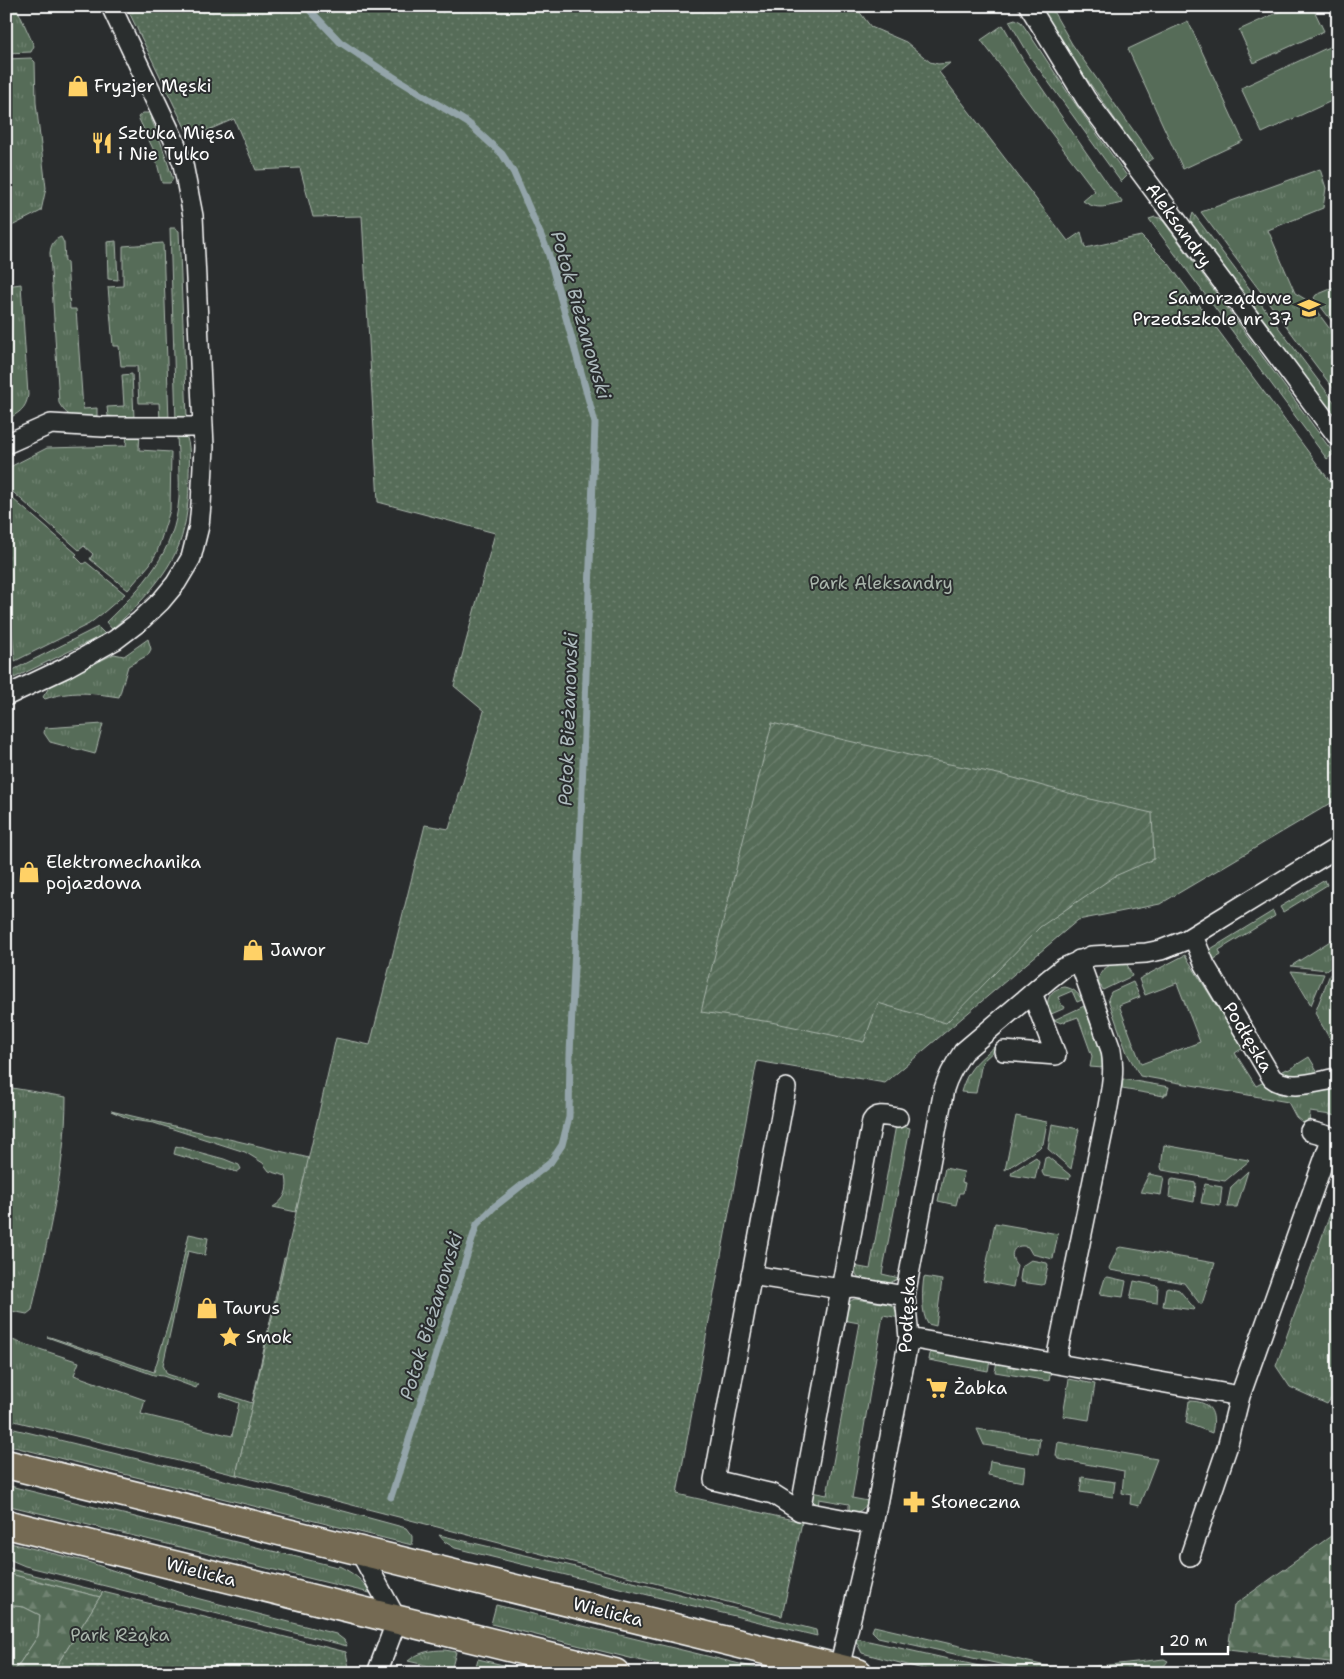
<svg xmlns="http://www.w3.org/2000/svg" width="1344" height="1679" font-family="'Shantell Sans',sans-serif">
<style>
.grass{fill:url(#grass-tufts);stroke:#aab6ac}
.forest{fill:url(#forest-firs);stroke:#aab6ac}
.park{fill:url(#park-dots);stroke:#aab6ac}
.garden{fill:url(#garden-furrows);stroke:#aab6ac}
.pitch{fill:#566c58;stroke:#aab6ac}
.lines{fill:none;stroke-linecap:round;stroke-linejoin:round}
.stream{stroke:#93a4a9;stroke-width:7}
.minor-casing{stroke:#fff;stroke-width:22}
.primary-casing{stroke:#fff;stroke-width:31}
.minor{stroke:#2a2d2e;stroke-width:19}
.primary{stroke:#746b52;stroke-width:28}
.labels{text-anchor:middle;dominant-baseline:central;stroke-width:4;stroke-linejoin:round;paint-order:stroke}
.poi-label{font-size:18px;fill:#fff;stroke:#2a2d2e;text-anchor:start}
.street-label{font-size:18px;fill:#fff;stroke:#2a2d2e}
.park-label{font-size:18px;fill:#aab6ac;stroke:#2a2d2e}
.water-label{font-size:19px;font-style:italic;fill:#aebbbe;stroke:#2a2d2e}
</style>
<defs>
<pattern id="grass-tufts" width="24" height="20" patternUnits="userSpaceOnUse" patternTransform="scale(1.25)"><rect width="24" height="20" fill="#566c58"/><path d="M3 7l-1-3M5 7V3M7 7l1-3M15 17l-1-3M17 17v-4M19 17l1-3" fill="none" stroke="#6f8271"/></pattern>
<pattern id="forest-firs" width="22" height="20" patternUnits="userSpaceOnUse" patternTransform="scale(1.25)"><rect width="22" height="20" fill="#566c58"/><path d="M5 1l3.5 6h-7zM16 11l3.5 6h-7z" fill="#6f8271"/></pattern>
<pattern id="park-dots" width="8" height="8" patternUnits="userSpaceOnUse" patternTransform="scale(1.25)"><rect width="8" height="8" fill="#566c58"/><path d="M2 2h.1M6 6h.1" fill="none" stroke="#6f8271" stroke-width="1.8" stroke-linecap="round"/></pattern>
<pattern id="garden-furrows" width="10" height="10" patternUnits="userSpaceOnUse" patternTransform="scale(1.25)"><rect width="10" height="10" fill="#566c58"/><path d="M-1 1l2-2M0 10L10 0M9 11l2-2" fill="none" stroke="#6f8271"/></pattern>
</defs>
<rect width="100%" height="100%" fill="#2a2d2e"/>
<filter id="ink" filterUnits="userSpaceOnUse"><feTurbulence type="fractalNoise" baseFrequency=".02" numOctaves="2"/><feDisplacementMap in="SourceGraphic" scale="10" xChannelSelector="R" yChannelSelector="G"/><feConvolveMatrix kernelMatrix="1 2 1 2 8 2 1 2 1" color-interpolation-filters="sRGB"/></filter>
<g filter="url(#ink)">
<path class="grass" d="M6,6H16L34,46L31,52L6,53Z
M1040,6H1050L1072,44L1153,158L1146,163L1064,47Z
M1015,19L1021,22L1032,38L1072,99L1127,176L1121,182L1031,58L1009,21Z
M1003,25L1024,62L1110,187L1123,203C1106,206 1098,211 1083,201L1095,191L981,40Z
M31,58L35,62L36,103L46,188L41,211L6,229V59Z
M143,113H149L161,143L173,179L170,183H162L154,151L138,117Z
M1320,169L1326,188L1323,208L1268,230L1295,293L1310,302L1338,340V395L1201,212Z
M1193,213L1338,407V421L1191,226V219Z
M1155,217L1160,218L1164,222L1334,454L1327,459L1149,219Z
M170,228H175L179,231L187,417L180,422H176Z
M61,237L64,243L65,262H67L70,309H76L83,409L97,408V416C79,417 69,421 59,403L50,253C51,245 53,240 61,237Z
M116,241L118,280L108,279L107,242Z
M163,243L169,421L160,420L159,403H139L137,366H121L119,346H113L108,287L123,286V246Z
M21,284L28,395C26,410 18,413 6,420V286Z
M1338,286V329L1314,298L1316,295Z
M132,374L134,418L108,416L107,407L124,406L122,375Z
M127,433H140L139,450L171,452L170,510L157,552L150,564L128,590L90,559L93,554L84,546L79,550L6,486V469L47,448L126,446Z
M177,436H183L187,438C191,450 189,464 189,476C189,500 187,523 179,545C166,577 138,606 112,629L106,622C143,586 175,553 179,498C180,478 178,457 177,436Z
M6,493L77,554L75,556L83,564L86,562L125,594L103,613L89,624L15,661L6,573Z
M98,627L105,634L14,678L13,670Z
M148,639L151,649L148,655L128,666L119,697C92,693 71,690 45,699L43,697L50,686L114,654L124,656Z
M103,724L95,754L50,742L44,733L45,728Z
M1325,880L1327,885L1283,912L1280,907Z
M1273,911L1275,916L1219,950L1221,955L1211,961L1209,950Z
M1338,936V963L1327,970L1291,966Z
M1185,955L1243,1048L1235,1053L1256,1086L1264,1082L1274,1091L1297,1094L1338,1087V1116L1310,1112L1309,1128L1296,1117L1288,1102L1140,1076L1127,1053L1108,999L1111,992L1133,982L1140,997L1119,1005L1141,1064L1200,1042L1177,983L1145,995L1139,979Z
M1113,964H1127L1132,976L1103,990L1101,986H1099C1097,974 1103,968 1113,964Z
M1338,969V1047L1335,1048L1315,1013L1330,974Z
M1291,971L1324,974L1311,1005Z
M1065,987C1074,989 1077,992 1082,1000L1077,1002L1072,991L1058,997L1062,1006H1064L1065,1008L1049,1015C1045,1000 1049,989 1065,987Z
M1084,1006L1101,1053L1103,1068L1090,1067L1092,1056L1078,1017L1061,1023L1054,1020Z
M995,1046L997,1048L982,1062L976,1093L961,1092C968,1068 977,1062 995,1046Z
M1309,1057L1318,1072L1296,1076L1279,1073L1287,1069L1288,1070Z
M1123,1079L1169,1087L1167,1094H1165L1164,1096L1122,1089Z
M6,1087L66,1097C66,1168 47,1241 32,1310L27,1314L6,1310Z
M111,1111L309,1158L296,1212L273,1207C285,1200 289,1190 286,1176L269,1171L263,1163L245,1152L154,1123L132,1120Z
M1016,1116L1047,1122L1043,1144L1039,1148L1005,1170Z
M1052,1124L1079,1129L1071,1169L1048,1149Z
M896,1125L910,1128L882,1274L899,1278L890,1283L859,1278L856,1274L854,1266L870,1269Z
M1164,1145L1248,1160L1249,1161L1225,1181L1162,1170L1161,1167Z
M176,1146L224,1159L239,1165L241,1169L237,1172L174,1154Z
M1036,1157L1039,1161L1035,1179L1011,1175L1012,1172Z
M1048,1157L1070,1175V1178L1067,1179L1044,1176L1042,1172L1045,1158Z
M945,1168L964,1172L962,1182L965,1183L963,1193H959L956,1205L938,1201Z
M1248,1171L1237,1207H1227L1231,1187Z
M1149,1174L1164,1177L1161,1195L1141,1192V1190Z
M1173,1179L1196,1183L1194,1202L1169,1197L1171,1180Z
M1205,1184L1222,1187L1220,1206L1201,1203Z
M1338,1192V1395L1332,1397L1327,1404L1290,1387L1276,1366Z
M995,1223L1058,1234L1053,1259L1032,1254L1028,1247C1014,1242 1007,1255 1017,1265L1013,1287L983,1281Z
M189,1234L208,1238L205,1255L188,1251L163,1365L167,1374L198,1384L196,1388L163,1376L154,1375L47,1337H50L154,1372L170,1318Z
M1121,1247L1215,1263L1202,1304H1200L1184,1283L1110,1270L1109,1268L1118,1248Z
M284,1258H286L236,1475L6,1419V1338L79,1362L74,1375L145,1400L141,1414L232,1436L239,1403L220,1396L221,1393L252,1403Z
M1031,1260L1047,1263L1048,1265L1044,1284L1042,1285L1021,1282L1020,1279L1022,1266Z
M924,1277L942,1280L936,1326L928,1324C921,1314 922,1289 924,1277Z
M1108,1277L1126,1281L1123,1297L1100,1294L1105,1278Z
M1134,1281L1158,1286L1157,1303L1130,1299Z
M1168,1287L1179,1290L1195,1309L1194,1310L1163,1306L1166,1288Z
M855,1299L889,1304L894,1307L900,1318L883,1315L852,1498L868,1501C865,1509 858,1514 849,1512V1504L819,1499L818,1506L813,1502L811,1492L827,1495L859,1323L843,1320C845,1310 844,1302 855,1299Z
M931,1349L990,1360L988,1371L929,1360Z
M997,1361L1051,1370L1049,1381L995,1372Z
M1069,1379L1095,1384L1089,1420L1063,1416Z
M1189,1401C1210,1401 1217,1412 1212,1433L1186,1423Z
M6,1427L277,1493L406,1528L412,1536V1545L6,1445Z
M977,1429L1040,1439L1038,1454L984,1445Z
M1058,1442L1157,1459L1139,1506L1130,1504L1131,1495L1122,1493L1124,1471L1058,1459L1056,1455Z
M990,1461L1025,1467L1023,1482L988,1475Z
M1082,1477L1115,1482L1113,1497L1080,1492Z
M6,1485L337,1567L339,1566C351,1572 364,1580 370,1593L6,1505Z
M439,1535L576,1567L816,1630L817,1636L455,1548L445,1542Z
M6,1542L88,1562L196,1598L336,1634L344,1640L347,1646L25,1566L6,1558Z
M6,1568L103,1592L100,1597L6,1573Z
M6,1605L24,1607L40,1615L38,1636L13,1673H6Z
M496,1605L777,1673H691L491,1624Z
M874,1626L1063,1670L1164,1659L1168,1661L1164,1666L1086,1673H1040L878,1637L872,1631Z
M855,1639H860L1010,1673H938L862,1653Z
M445,1650L456,1652L451,1671L408,1661C419,1652 430,1650 445,1650Z
M478,1659L537,1673H474Z"/>
<path class="forest" d="M1338,1531V1663L1228,1650L1234,1605Z
M6,1573L100,1597L52,1673H13L38,1636L40,1615L24,1607L6,1605Z"/>
<path class="park" d="M126,6H855L871,27L906,42L930,62L938,64L950,63L939,72L1068,241L1081,232L1085,248L1141,236L1169,264L1338,492V799L1160,904L1078,920L885,1083L757,1061L677,1494L802,1522L782,1616L236,1475L336,1038L370,1045L425,825L449,829L484,711L454,686L495,533L378,502L362,216L313,217L300,168L256,170L234,119L190,138Z
M103,1592L346,1652L350,1673H52Z"/>
<path class="garden" d="M772,723L930,760L1003,775L1094,800L1152,813L1154,859L1115,876L1040,927L946,1023L878,1003L864,1042L771,1022L701,1012C724,915 749,819 772,723Z"/>
<path class="pitch" d="M1292,6H1312L1324,31L1254,63L1239,30Z
M1188,21L1243,141L1183,169L1128,49Z
M1331,46L1338,60V98L1262,133L1241,88Z"/>
<g class="lines">
<path class="stream" d="M306,6L340,42L379,68L468,123L502,154L514,173L548,252L595,423L581,818L570,1054L569,1117L562,1145L550,1163L494,1207L477,1224L391,1497"/>
<g class="minor-casing">
<path id="minor" d="M1029,6L1086,99L1338,437
M6,444L51,424L103,427H203
M6,696L65,668L115,640L140,621L161,601L176,583L191,558L199,526L201,504L204,447L193,216L183,164L174,140L111,6
M1193,936L1205,965L1272,1078C1289,1092 1318,1081 1338,1078
M1004,1051L1056,1055L1032,993
M786,1088L714,1480L773,1494L800,1511L873,1525
M751,1275L841,1289L872,1121C877,1112 889,1117 898,1118
M909,1338L1240,1396L1332,1137L1310,1131
M1058,1364V1350L1107,1112C1111,1090 1115,1071 1111,1050L1079,960
M800,1511L841,1289L853,1287L905,1296
M359,1550L397,1620L377,1673
M1190,1556L1227,1448L1240,1396
M839,1668L873,1525L909,1338L905,1296L944,1089C948,1075 955,1064 963,1052L1049,979L1063,968L1091,956L1146,953L1161,950L1186,940L1338,847"/>
</g>
<g class="primary-casing">
<path id="primary" d="M6,1464L858,1673
M6,1524L615,1673"/>
</g>
<use href="#minor" class="minor"/>
<use href="#primary" class="primary"/>
</g>
</g>
<defs>
<g id="shop-bare" transform="scale(1.725)"><path d="M-5-2.5h2.3a2.7 3.5 0 0 1 5.4 0H5L5.5 6h-11ZM-1.5-2.5h3a1.5 2.3 0 0 0-3 0Z" fill="#ffd166" stroke="#2a2d2e" stroke-width="2.5" paint-order="stroke"/></g>
<g id="restaurant-bare" transform="scale(1.725)"><path d="M-5-6h1v4h1v-4h1v4h1v-4h1v5L-1.5 .5V6h-2V.5L-5-1ZM5-6V6H3V1.5H1.5Q1.5-4 5-6Z" fill="#ffd166" stroke="#2a2d2e" stroke-width="2.5" paint-order="stroke"/></g>
<g id="school-bare" transform="scale(1.725)"><path d="M0-5L7-2L0 1L-7-2ZM-4 1L0 2.5L4 1V4Q0 6-4 4Z" fill="#ffd166" stroke="#2a2d2e" stroke-width="2.5" paint-order="stroke"/></g>
<g id="sight-bare" transform="scale(1.725)"><path d="M0-6L1.8-2.2L6-1.7L2.9 1.2L3.7 5.4L0 3.3L-3.7 5.4L-2.9 1.2L-6-1.7L-1.8-2.2Z" fill="#ffd166" stroke="#2a2d2e" stroke-width="2.5" paint-order="stroke"/></g>
<g id="supermarket-bare" transform="scale(1.725)"><path d="M-6-5.5h2.5l.6 2H6L4.5 2H-2.5L-4.4-4H-6ZM-1.5 3.2a1.3 1.3 0 1 0 .1 0ZM3 3.2a1.3 1.3 0 1 0 .1 0Z" fill="#ffd166" stroke="#2a2d2e" stroke-width="2.5" paint-order="stroke"/></g>
<g id="pharmacy-bare" transform="scale(1.725)"><path d="M-2-6h4v4h4v4h-4v4h-4v-4h-4v-4h4Z" fill="#ffd166" stroke="#2a2d2e" stroke-width="2.5" paint-order="stroke"/></g>
</defs>
<g fill-rule="evenodd">
<use href="#shop-bare" x="78" y="86"/>
<use href="#restaurant-bare" x="102" y="143"/>
<use href="#school-bare" x="1309" y="308"/>
<use href="#shop-bare" x="29" y="872"/>
<use href="#shop-bare" x="253" y="950"/>
<use href="#shop-bare" x="207" y="1308"/>
<use href="#sight-bare" x="230" y="1337"/>
<use href="#supermarket-bare" x="937" y="1388"/>
<use href="#pharmacy-bare" x="914" y="1502"/>
</g>
<g class="labels">
<g class="poi-label">
<text x="94" y="86">Fryzjer Męski</text>
<text x="118" y="133">Sztuka Mięsa<tspan x="118" dy="21">i Nie Tylko</tspan></text>
<text x="1292" y="298" text-anchor="end">Samorządowe<tspan x="1292" dy="21">Przedszkole nr 37</tspan></text>
<text x="46" y="862">Elektromechanika<tspan x="46" dy="21">pojazdowa</tspan></text>
<text x="270" y="950">Jawor</text>
<text x="223" y="1308">Taurus</text>
<text x="246" y="1337">Smok</text>
<text x="954" y="1388">Żabka</text>
<text x="931" y="1502">Słoneczna</text>
</g>
<g class="street-label">
<text transform="translate(1179 225) rotate(54)">Aleksandry</text>
<text transform="translate(1248 1037) rotate(59)">Podłęska</text>
<text transform="translate(907 1314) rotate(-87)">Podłęska</text>
<text transform="translate(201 1572) rotate(14)">Wielicka</text>
<text transform="translate(608 1612) rotate(14)">Wielicka</text>
</g>
<g class="park-label">
<text x="881" y="583">Park Aleksandry</text>
<text x="120" y="1635">Park Rżąka</text>
</g>
<g class="water-label">
<text transform="translate(581 315) rotate(74)">Potok Bieżanowski</text>
<text transform="translate(568 719) rotate(-88)">Potok Bieżanowski</text>
<text transform="translate(431 1316) rotate(-73)">Potok Bieżanowski</text>
</g>
</g>
<rect width="1344" height="1679" fill="none" stroke="#2a2d2e" stroke-width="25"/>
<rect x="12" y="12" width="1319" height="1654" fill="none" stroke="#fff" stroke-width="2" filter="url(#ink)"/>
<path d="M1162 1646v8h66v-8" fill="none" stroke="#ffffff" stroke-width="2.5"/>
<text x="1169" y="1646" font-size="15" fill="#ffffff" stroke="#2a2d2e" stroke-width="4" paint-order="stroke">20 m</text>
</svg>
